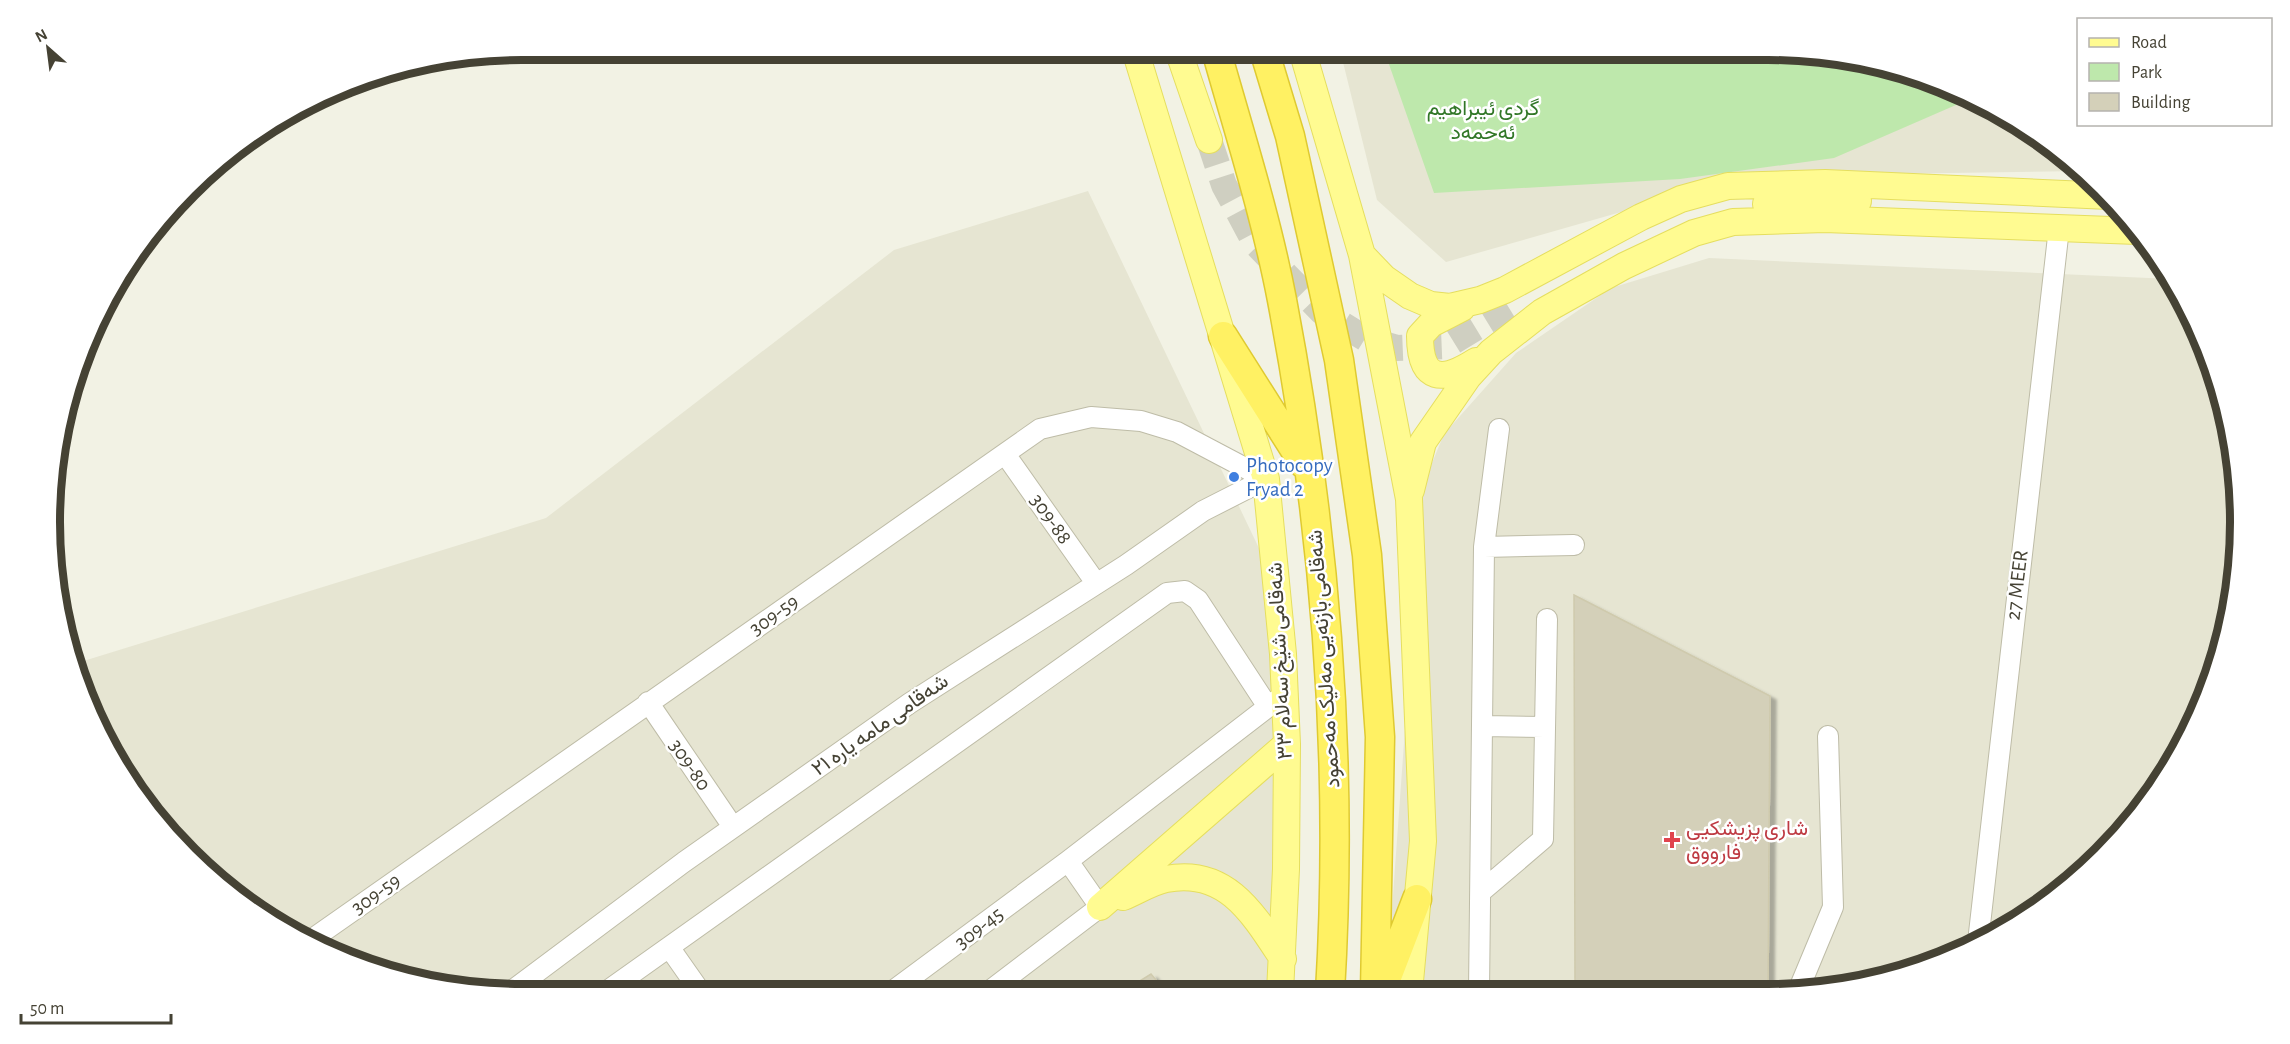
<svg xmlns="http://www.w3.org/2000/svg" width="2290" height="1044" font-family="'Alegreya Sans',Vazirmatn,sans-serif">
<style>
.residential{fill:#e6e5d2}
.green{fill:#bee8ac}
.building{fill:#d4d0b9;stroke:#cfcaad;stroke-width:1.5;filter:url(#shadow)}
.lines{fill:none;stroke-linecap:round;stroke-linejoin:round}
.major-tunnel{stroke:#cfcfc1;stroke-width:26;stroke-dasharray:26 13;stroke-linecap:butt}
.minor-casing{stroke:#bebca7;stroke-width:22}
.major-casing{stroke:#e5de5f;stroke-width:28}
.highway-casing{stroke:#dfca31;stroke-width:31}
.minor{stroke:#fff;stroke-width:20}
.major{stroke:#fffb91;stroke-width:26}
.highway{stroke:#fff163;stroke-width:28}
.shop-dot{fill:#3f7fe0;stroke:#fff;stroke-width:2}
.health-dot{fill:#e0444e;stroke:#fff;stroke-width:2}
.labels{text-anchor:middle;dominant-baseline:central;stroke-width:5;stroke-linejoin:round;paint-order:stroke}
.park-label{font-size:21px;fill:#317727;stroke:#fff}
.shop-label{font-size:21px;fill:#366cbe;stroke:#fff;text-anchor:start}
.street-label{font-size:21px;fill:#454234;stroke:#fff}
.health-label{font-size:21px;fill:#be3a42;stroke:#fff;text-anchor:start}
.rim{fill:none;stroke:#454234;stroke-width:8}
</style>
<defs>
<filter id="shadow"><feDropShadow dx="6" dy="4" stdDeviation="1.5" flood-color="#0004"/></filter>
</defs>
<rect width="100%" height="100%" fill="#f2f2e4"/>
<path class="residential" d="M1340,50H1768L1860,59L1949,85L2030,129L2081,171L1747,176L1446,262L1377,200Z
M1088,191L1290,613V992L522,994L429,985L342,959L211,877L113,758L77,663L546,518L894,250Z
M1709,258L2171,279L2204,341L2231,429L2240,522L2231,614L2205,702L2143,809L2056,897L1949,958L1830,990L1386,992L1420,522L1425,480L1444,434L1516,353L1611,288Z"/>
<path class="green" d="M1384,50C1466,49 1548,50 1630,50C1745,50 1867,42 1972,98L1834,158L1680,179L1434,193Z"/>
<path class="building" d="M1574,595L1770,696L1768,991H1562L1575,983Z
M1151,974L1166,992L1106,993L1135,984Z"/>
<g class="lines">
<path class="major-tunnel" d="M1209,140L1224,185L1255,243L1322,312L1366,339L1397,348L1446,346L1513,305"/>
<g class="minor-casing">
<path id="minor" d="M1005,454L1096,583
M1484,547L1574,545
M648,702L733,827
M1484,726L1545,727
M1482,891L1543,839L1547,619
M311,940L1040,429L1091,417L1141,421L1177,432L1266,479
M1978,942L2059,228
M669,947L702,994
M1798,991L1833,907L1828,736
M1479,992L1484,547L1499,429
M509,993L684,862L910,703L1126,565L1203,511L1266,479
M890,993L1068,861L1277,700
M987,993L1100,907L1068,861
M603,994L1167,593L1185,591L1198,600L1268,707"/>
</g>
<g class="major-casing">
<path id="major" d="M1135,50L1266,479L1283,654L1287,744L1286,869L1280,992
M1178,50L1209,140
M1302,50L1362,255L1409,499L1423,841L1409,992
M1766,204L1858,201
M1362,255L1384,278L1410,296L1431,305L1450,307L1480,300L1505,290L1641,217L1681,199L1728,186L1825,183L2109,196
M1462,308L1431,324L1420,336C1420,383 1443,382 1476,361
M1411,490L1423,442L1468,377L1491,352L1542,312L1624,266L1694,233L1733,222L1825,219L2137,231
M1123,897C1136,892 1151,882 1166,879C1227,867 1254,915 1283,959
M1100,907L1287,744"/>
</g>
<g class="highway-casing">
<path id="highway" d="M1216,50C1239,132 1266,216 1282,300C1325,527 1344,761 1330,992
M1264,50L1290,136L1339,360L1367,555L1380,737L1375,992
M1223,336L1304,464
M1382,990L1417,899"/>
</g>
<use href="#minor" class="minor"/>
<use href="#major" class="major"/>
<use href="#highway" class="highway"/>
</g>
<circle class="shop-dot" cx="1234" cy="477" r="6"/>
<path class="health-dot" d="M1669 831h6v6h6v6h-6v6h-6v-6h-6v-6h6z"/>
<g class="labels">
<g class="park-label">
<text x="1483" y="108">گردی ئیبراھیم<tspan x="1483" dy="24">ئەحمەد</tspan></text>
</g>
<g class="shop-label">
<text x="1246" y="465">Photocopy<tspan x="1246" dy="24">Fryad 2</tspan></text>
</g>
<g class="street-label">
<text transform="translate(1051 519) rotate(55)">309-88</text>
<text transform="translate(2017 585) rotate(-83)">27 MEER</text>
<text transform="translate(774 615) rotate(-35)">309-59</text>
<text transform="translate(1324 659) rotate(-94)">شەقامی بازنەیی مەلیک مەحمود</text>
<text transform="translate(1280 661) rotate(-93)">شەقامی شێخ سەلام ٣٣</text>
<text transform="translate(880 725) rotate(-35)">شەقامی مامە یارە ٢١</text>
<text transform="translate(690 765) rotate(56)">309-80</text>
<text transform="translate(376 894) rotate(-35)">309-59</text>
<text transform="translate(979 928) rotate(-37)">309-45</text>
</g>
<g class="health-label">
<text x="1686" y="828">شاری پزیشکیی<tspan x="1686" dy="24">فارووق</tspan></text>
</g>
</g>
<path d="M0 0H2290V1044H0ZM522 60H1768A462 462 0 0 1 2230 522V522A462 462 0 0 1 1768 984H522A462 462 0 0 1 60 522V522A462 462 0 0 1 522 60Z" fill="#fff" fill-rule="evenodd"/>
<path class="rim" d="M522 60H1768A462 462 0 0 1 2230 522V522A462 462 0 0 1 1768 984H522A462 462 0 0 1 60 522V522A462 462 0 0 1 522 60Z"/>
<rect x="2077" y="18" width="195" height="108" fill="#ffffff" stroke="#b5b3ae" stroke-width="1.5"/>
<rect x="2089" y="38" width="30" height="9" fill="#fffb91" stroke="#b5b3ae" stroke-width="1.5"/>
<text x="2131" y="48" font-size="18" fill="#454234">Road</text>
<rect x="2089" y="63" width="30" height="18" fill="#bee8ac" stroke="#b5b3ae" stroke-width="1.5"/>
<text x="2131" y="78" font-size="18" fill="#454234">Park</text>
<rect x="2089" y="93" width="30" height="18" fill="#d4d0b9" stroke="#b5b3ae" stroke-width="1.5"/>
<text x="2131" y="108" font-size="18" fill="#454234">Building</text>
<g transform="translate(48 48) rotate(332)" stroke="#ffffff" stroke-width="4.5" paint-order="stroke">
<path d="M0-4.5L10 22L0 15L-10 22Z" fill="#454234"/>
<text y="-9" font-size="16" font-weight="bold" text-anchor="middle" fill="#454234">N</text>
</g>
<path d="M21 1014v9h150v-9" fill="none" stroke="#454234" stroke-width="3"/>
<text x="30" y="1014" font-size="18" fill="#454234" stroke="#ffffff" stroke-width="4.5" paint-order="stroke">50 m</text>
</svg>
